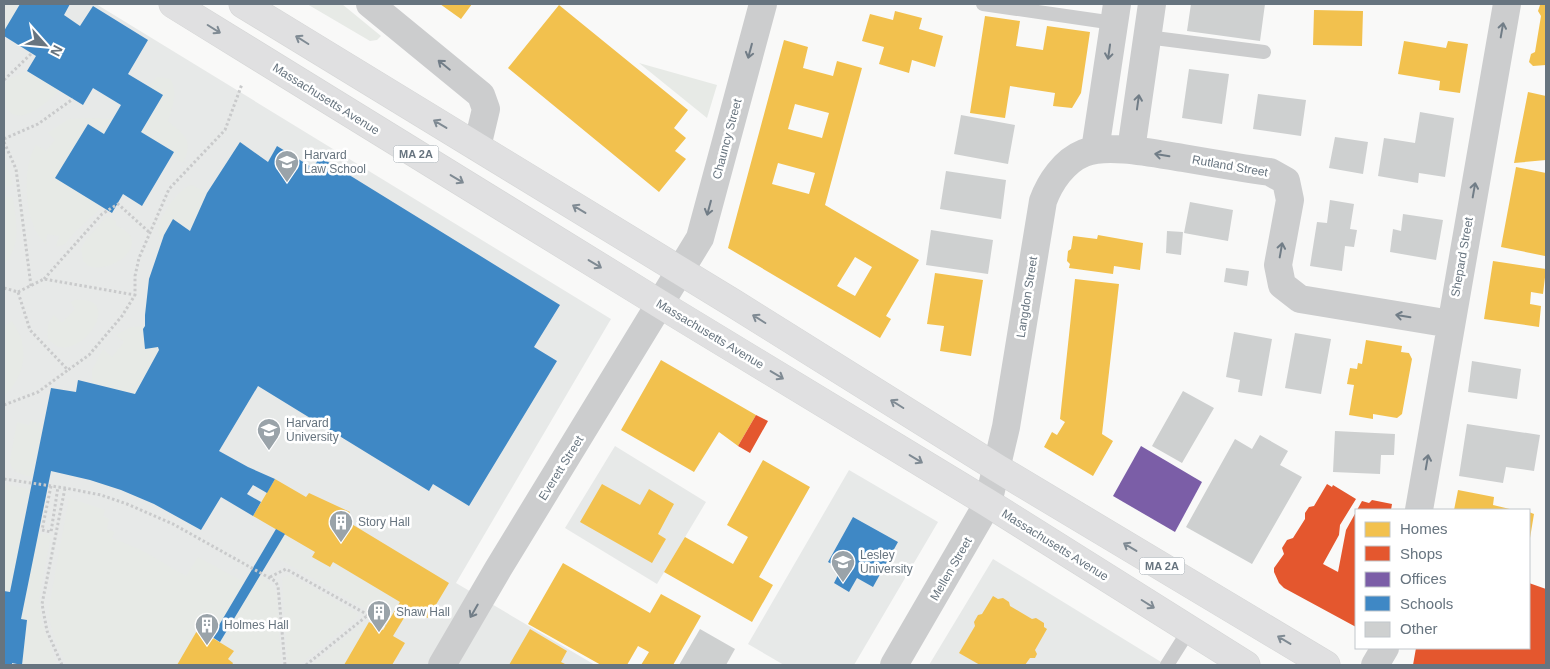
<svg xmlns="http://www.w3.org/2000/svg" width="1550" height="669" font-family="Helvetica,sans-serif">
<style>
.built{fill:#e7e9e8}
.green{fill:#e7eae6}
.homes{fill:#f2c14e;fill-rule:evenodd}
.shops{fill:#e4572e}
.offices{fill:#7b5ea7}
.schools{fill:#3f88c5}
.building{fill:#ced0d0}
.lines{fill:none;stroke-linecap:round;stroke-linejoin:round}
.primary-casing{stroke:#d5d6d6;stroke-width:29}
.path{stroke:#c9cacb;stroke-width:3;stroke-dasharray:2.5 2.5;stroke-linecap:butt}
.service{stroke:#cccdce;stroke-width:14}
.minor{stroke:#cccdce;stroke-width:28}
.primary{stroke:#e0e0e1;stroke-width:28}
.oneway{stroke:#7f8a93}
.oneway2{stroke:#717d87}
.labels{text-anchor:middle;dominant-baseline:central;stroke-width:5;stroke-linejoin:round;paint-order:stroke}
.shield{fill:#fff;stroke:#959ea5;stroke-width:1}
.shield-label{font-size:11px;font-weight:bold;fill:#67747f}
.street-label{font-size:12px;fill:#67747f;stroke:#fff}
.poi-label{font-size:12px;fill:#67747f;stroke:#fff;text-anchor:start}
</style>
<rect width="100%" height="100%" fill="#f9f9f8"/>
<path class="built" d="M4,4H96L611,319L456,583L595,665H4Z
M615,446L706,502L657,584L565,528Z
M849,470L938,522L854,665H784L748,644Z
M993,559L1166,665H929Z"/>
<path class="green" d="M4,4H20L4,31Z
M307,4H342L381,36L377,40L370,41Z
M639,63L717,85L707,118Z
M27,71L59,90C48,102 17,131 5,105C3,100 2,90 4,85C7,78 20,74 27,71Z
M157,77L170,79C179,92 172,107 168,121C185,136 194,140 183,163L172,156L174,152L141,132L148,86Z
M88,118L113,119L104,134L88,124L55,178L102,207L75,232L65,244L56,247L59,236L47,234L46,244C24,227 21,167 36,145L46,151L55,140L48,133L69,119Z
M4,159L13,185L5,187L6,197H13C16,221 22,246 4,264Z
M192,185L207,193L190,231L173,219L162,241L159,237C159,234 158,229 159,225C162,214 180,186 192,185Z
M107,216L116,221V225C121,228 129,232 131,237C138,255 107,271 93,267C89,267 85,263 83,261L81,249L85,241Z
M75,300C131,295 72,374 48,338C47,328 48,322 54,315L62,323L75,309L70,302Z
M12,321C15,327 21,335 22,342C27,363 19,382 4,396V327Z
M145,326L159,350L135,394L92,383V370L103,349L112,357L124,342L116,335L131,327Z
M30,421L43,424L32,477C21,474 11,473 10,460L17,422L29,425Z
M4,484L30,489L10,592L4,591Z
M69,498L105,510L103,516L109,519L107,529L115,532L112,538L141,550L186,576L198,557L244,582L212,637L198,629L177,665H67C59,647 48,628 49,607Z
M37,533L51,535L39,599L42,622L57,665H22L27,621L21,619Z
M285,534L315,552L312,557L329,567L333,562L400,602L388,622L272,555Z
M260,575L271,584L277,594L281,665H232L233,663L228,659L234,650L220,642Z
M290,575L357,613L358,616L299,665H288L282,578Z
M367,620L369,622L344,665H312Z"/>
<path class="homes" d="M440,4H472L461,19Z
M1542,4H1546V65L1533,66L1529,62L1531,54L1535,52L1541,16L1538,11L1540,5Z
M559,5L688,110L674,128L686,138L675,151L686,159L659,192L508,68Z
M1314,10L1363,11L1362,46L1313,45Z
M895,11L922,18L919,29L943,36L935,67L912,60L909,73L879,64L884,47L862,41L870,14L893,20Z
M985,16L1020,21L1016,46L1043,50L1047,26L1090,32L1081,93L1072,108L1053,106L1055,93L1010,86L1005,118L970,113Z
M784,40L808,47L803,68L833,76L837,61L862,68L825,205L919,260L886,316L891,319L880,338L728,248ZM795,104L829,113L822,138L788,129ZM778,163L815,173L809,194L772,184ZM855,257L872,267L855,296L837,286Z
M1404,41L1446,48L1448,41L1468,44L1460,93L1439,90L1440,81L1398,74Z
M1528,92L1546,96V160L1514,163Z
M1516,167L1546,173V248L1545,256L1501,247Z
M1098,235L1143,243L1140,270L1114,266L1113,274L1069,268L1070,264L1067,261L1068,251L1071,249L1073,236L1097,239Z
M1493,261L1546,269L1543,294L1531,292L1530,304L1541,306L1539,327L1484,319Z
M935,273L983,280L971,356L940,351L944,326L927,324Z
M1075,279L1119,284L1102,434L1113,441L1093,476L1044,447L1052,432L1057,435L1065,422L1060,419Z
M1366,340L1402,346L1401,352L1409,353L1412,359L1402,414L1397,418L1373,414V419L1349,415L1354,385L1347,384L1350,368L1357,369L1358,363L1362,364Z
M661,360L756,415L738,446L719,432L694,472L621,430Z
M763,460L810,487L759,577L773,585L752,622L664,572L685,537L733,564L748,537L727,525Z
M275,479L306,497L309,493L350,512L345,520L449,583L428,618L410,608L393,636L405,643L392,665H344L369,622L383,630L400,602L333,562L330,567L312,557L315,552L253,516Z
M602,484L640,505L649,489L674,504L658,534L666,539L652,563L580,522Z
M1458,490L1494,497L1493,505L1514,510H1454Z
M1529,512L1534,514L1530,538H1529Z
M563,563L650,613L661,594L701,616L673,665H641L649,652L638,646L627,665H601L528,624Z
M993,596L998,599L1003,598L1009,602L1010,606L1032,619L1036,618L1044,623V627L1047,629L1035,650L1037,654L1035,658H1030L1025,665H980L959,653L975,626L974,622L978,615L982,614Z
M198,629L234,651L228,659L233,663L232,665H177Z
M530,629L567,651L561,662L567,665H509Z"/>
<path class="shops" d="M756,415L768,421L750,453L738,446Z
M1327,484L1332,487L1333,485L1356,499L1340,525L1339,535L1323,564L1338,572L1346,530L1356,512V627L1284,588L1279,583L1274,572V568L1284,554L1282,548L1287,540L1293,538L1305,519V513L1309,507L1314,506Z
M1372,500L1392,504L1391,510H1357L1362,501L1369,503Z
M1529,583L1546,589V665H1413L1416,648H1529Z"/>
<path class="offices" d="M1141,446L1202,482L1175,532L1113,496Z"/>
<path class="schools" d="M20,4H70L64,15L80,26L93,6L148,40L128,74L163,95L141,132L174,152L142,206L123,194L112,213L55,178L88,124L104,134L121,105L93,88L83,105L27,71L36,56L4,36V31Z
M240,142L268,162L277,146L313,168L320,157L560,305L534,347L557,361L469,506L433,484L429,491L258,386L219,451L248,467L275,479L267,493L253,485L247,494L261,502L253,516L221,497L201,530L154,504L121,490L90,480L51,471L21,619L27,620L22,665L12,663V665H4V591L10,592L51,388L76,392L78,380L135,394L159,350L158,347L145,349L143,329L145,326V315L149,279L164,235L173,219L190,231L207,193Z
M853,517L898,542L873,587L857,578L849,592L834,583L841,569L828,562Z
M276,529L285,534L220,642L212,637Z"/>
<path class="building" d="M1191,4H1265L1260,41L1187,31Z
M1189,69L1229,74L1222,124L1182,118Z
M1258,94L1306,100L1301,136L1253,129Z
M1420,112L1454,118L1445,177L1419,173L1418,183L1378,176L1384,138L1415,143Z
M961,115L1015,125L1008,164L954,154Z
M1335,137L1368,142L1363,174L1329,168Z
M946,171L1006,180L1001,219L940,209Z
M1330,200L1354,204L1350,229L1357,230L1354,247L1345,246L1342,271L1310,266L1317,222L1327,223Z
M1190,202L1233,210L1228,241L1184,233Z
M1403,214L1443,220L1436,260L1390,252L1393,229L1401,231Z
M931,230L993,240L988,274L926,265Z
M1167,231L1183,232L1181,255L1166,253Z
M1226,268L1249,271L1247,286L1224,282Z
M1234,332L1272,339L1262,396L1238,392L1240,380L1226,377Z
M1295,333L1331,339L1321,394L1285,388Z
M1472,361L1521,369L1517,399L1468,392Z
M1183,391L1214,408L1182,463L1152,446Z
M1467,424L1540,435L1534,471L1506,467L1503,483L1459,476Z
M1335,431L1395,434L1394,455H1381L1380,474L1333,472Z
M1260,435L1288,451L1280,465L1302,477L1252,564L1186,527L1235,439L1252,449Z
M700,629L735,649L726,665H679Z"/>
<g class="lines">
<g class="primary-casing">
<path id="primary" d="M173,4L660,304L988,503L1246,665
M243,4L733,303L997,468L1326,665"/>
</g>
<path class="path" d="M4,80L32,53
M4,139L38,124L73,99
M4,142L16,169L31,286
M44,279L102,214L118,204L149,232
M4,288L18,292L30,330L68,370L89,355L122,316L135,295V276L139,258L169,189L225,130L242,84
M18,292L44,279L135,295
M4,405L38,392L68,370
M4,479L65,488L101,495L127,504L173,524L275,581L278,586L285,665
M51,486L42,530L51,532L58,487
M270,577L286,569L386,625
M62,665L47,631L42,604L65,488
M306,665L368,615"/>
<path class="service" d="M983,4L1114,23
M1147,37L1264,52
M1167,665L1189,630"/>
<path class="minor" d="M370,4L481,95L486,109L477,147
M1095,150L1117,4
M1131,150L1152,4
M1419,510L1507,4
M442,665L498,569L700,238L763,4
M894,665L988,503L1006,427L1043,201C1050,182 1064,161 1084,153C1108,143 1157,154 1183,158C1212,163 1241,168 1270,172L1286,181L1290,200L1278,265L1282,285L1300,299L1451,324
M1375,665L1385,648"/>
<use href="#primary" class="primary"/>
</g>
<defs><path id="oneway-shaft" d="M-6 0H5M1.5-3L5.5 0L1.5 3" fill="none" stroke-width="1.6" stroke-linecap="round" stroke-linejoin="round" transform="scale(1.25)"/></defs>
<g class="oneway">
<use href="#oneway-shaft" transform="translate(214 29) rotate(32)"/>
<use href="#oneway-shaft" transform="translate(302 40) rotate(-148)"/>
<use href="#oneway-shaft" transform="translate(440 124) rotate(-149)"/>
<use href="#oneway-shaft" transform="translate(457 179) rotate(31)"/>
<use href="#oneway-shaft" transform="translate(579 209) rotate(-149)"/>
<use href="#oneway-shaft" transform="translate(595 264) rotate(31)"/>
<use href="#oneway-shaft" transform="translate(759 319) rotate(-148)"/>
<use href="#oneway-shaft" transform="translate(777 375) rotate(31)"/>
<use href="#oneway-shaft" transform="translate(897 404) rotate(-148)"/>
<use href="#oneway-shaft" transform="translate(916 459) rotate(31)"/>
<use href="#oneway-shaft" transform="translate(1130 547) rotate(-149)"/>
<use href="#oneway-shaft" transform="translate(1148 604) rotate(32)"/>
<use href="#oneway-shaft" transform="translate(1284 640) rotate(-149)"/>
</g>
<g class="oneway2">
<use href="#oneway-shaft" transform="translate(1502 30) rotate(-80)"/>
<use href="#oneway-shaft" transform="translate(750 51) rotate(105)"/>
<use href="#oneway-shaft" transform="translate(1109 52) rotate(98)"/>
<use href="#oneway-shaft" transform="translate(444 65) rotate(-141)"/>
<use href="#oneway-shaft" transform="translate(1138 102) rotate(-82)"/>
<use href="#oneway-shaft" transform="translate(1162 155) rotate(-171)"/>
<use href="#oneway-shaft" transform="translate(1474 190) rotate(-80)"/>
<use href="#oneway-shaft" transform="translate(709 208) rotate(105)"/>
<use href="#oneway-shaft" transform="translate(1281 250) rotate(-80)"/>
<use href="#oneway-shaft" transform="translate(1403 316) rotate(-171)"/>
<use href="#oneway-shaft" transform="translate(1427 462) rotate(-80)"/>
<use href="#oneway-shaft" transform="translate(474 611) rotate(120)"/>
</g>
<defs>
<g id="university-pin" transform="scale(1.25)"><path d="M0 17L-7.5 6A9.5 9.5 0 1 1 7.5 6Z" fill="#9aa3a9" stroke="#fff"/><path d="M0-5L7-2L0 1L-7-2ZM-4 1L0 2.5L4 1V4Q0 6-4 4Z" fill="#fff"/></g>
<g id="building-pin" transform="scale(1.25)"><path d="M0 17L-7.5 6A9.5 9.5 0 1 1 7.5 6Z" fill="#9aa3a9" stroke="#fff"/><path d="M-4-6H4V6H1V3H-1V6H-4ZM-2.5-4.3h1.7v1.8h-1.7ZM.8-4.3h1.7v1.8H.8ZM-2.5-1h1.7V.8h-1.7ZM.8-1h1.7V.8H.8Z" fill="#fff"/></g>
</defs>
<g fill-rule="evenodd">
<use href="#university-pin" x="287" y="162"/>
<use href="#university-pin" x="269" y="430"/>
<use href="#building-pin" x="341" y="522"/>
<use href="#university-pin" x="843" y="562"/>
<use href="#building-pin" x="379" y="612"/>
<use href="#building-pin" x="207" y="625"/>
</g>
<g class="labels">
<g class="shield">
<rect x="393.5" y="145.5" width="45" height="17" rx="4"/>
<rect x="1139.5" y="557.5" width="45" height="17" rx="4"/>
</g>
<g class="shield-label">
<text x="416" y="154">MA 2A</text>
<text x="1162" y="566">MA 2A</text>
</g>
<g class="street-label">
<text transform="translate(326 99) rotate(32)">Massachusetts Avenue</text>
<text transform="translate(727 139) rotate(-75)">Chauncy Street</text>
<text transform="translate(1230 166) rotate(10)">Rutland Street</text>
<text transform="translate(1462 257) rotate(-80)">Shepard Street</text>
<text transform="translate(1027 297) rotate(-81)">Langdon Street</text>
<text transform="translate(710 334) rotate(31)">Massachusetts Avenue</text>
<text transform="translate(561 468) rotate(-58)">Everett Street</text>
<text transform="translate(1055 545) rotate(32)">Massachusetts Avenue</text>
<text transform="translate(951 569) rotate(-60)">Mellen Street</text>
</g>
<g class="poi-label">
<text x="304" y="155">Harvard<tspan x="304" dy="14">Law School</tspan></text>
<text x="286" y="423">Harvard<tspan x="286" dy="14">University</tspan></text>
<text x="358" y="522">Story Hall</text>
<text x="860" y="555">Lesley<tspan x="860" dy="14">University</tspan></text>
<text x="396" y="612">Shaw Hall</text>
<text x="224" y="625">Holmes Hall</text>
</g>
</g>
<rect width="1550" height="669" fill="none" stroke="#67747f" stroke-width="10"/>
<rect x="1355" y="509" width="175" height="140" fill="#ffffff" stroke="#c2c7cc"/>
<rect x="1365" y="522" width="25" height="15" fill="#f2c14e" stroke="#c2c7cc"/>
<text x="1400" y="534" font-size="15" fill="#67747f">Homes</text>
<rect x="1365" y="546" width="25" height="15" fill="#e4572e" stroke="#c2c7cc"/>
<text x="1400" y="559" font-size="15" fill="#67747f">Shops</text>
<rect x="1365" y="572" width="25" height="15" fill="#7b5ea7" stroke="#c2c7cc"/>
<text x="1400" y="584" font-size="15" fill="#67747f">Offices</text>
<rect x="1365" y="596" width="25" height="15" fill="#3f88c5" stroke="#c2c7cc"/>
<text x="1400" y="609" font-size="15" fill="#67747f">Schools</text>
<rect x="1365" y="622" width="25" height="15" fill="#ced0d0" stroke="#c2c7cc"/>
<text x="1400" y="634" font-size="15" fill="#67747f">Other</text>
<g transform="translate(45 45) rotate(117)" stroke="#ffffff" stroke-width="4" paint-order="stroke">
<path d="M0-4L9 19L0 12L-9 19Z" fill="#67747f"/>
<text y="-8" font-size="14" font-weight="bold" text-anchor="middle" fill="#67747f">N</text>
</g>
</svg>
